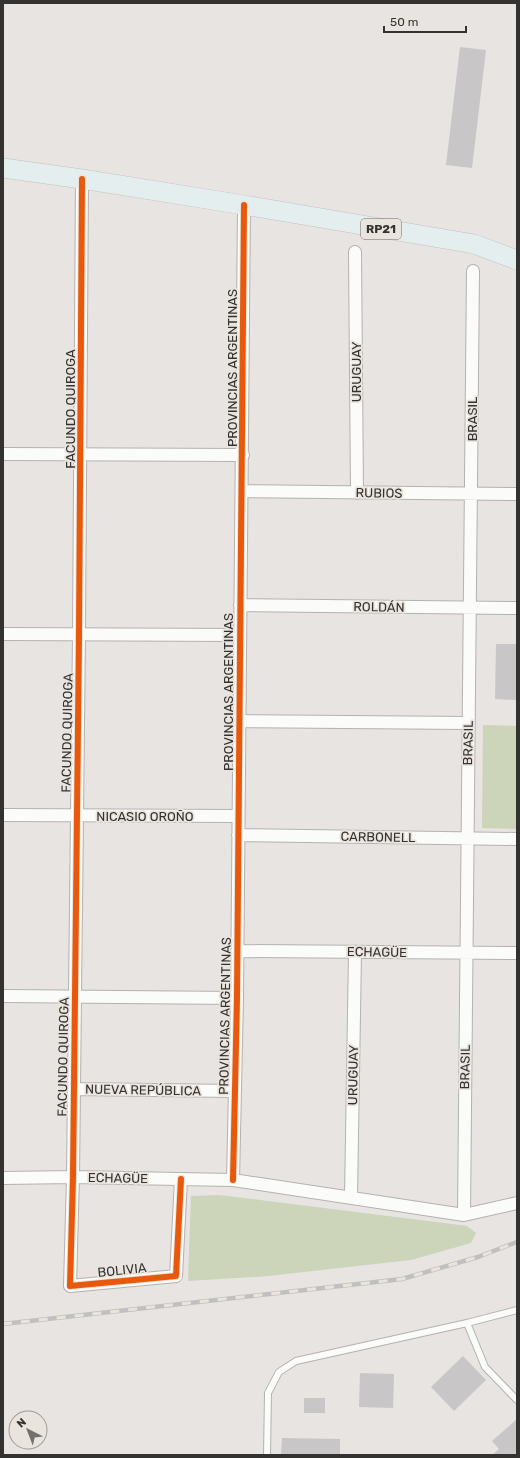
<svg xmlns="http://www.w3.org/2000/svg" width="520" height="1458" font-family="Rubik,sans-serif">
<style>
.green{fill:#ccd4ba}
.building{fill:#c8c6c7}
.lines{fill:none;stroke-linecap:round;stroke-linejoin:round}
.lane-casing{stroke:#b4b2b0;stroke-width:8}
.street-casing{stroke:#b4b2b0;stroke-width:14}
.primary-casing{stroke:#c2c1c0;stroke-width:20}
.lane{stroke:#fbfbfa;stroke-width:6}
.street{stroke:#fbfbfa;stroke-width:12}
.primary{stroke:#e5eeef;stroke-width:19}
.rail-casing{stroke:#c1c0c0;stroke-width:4.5}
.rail{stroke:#eae4de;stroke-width:3;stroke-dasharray:9;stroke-linecap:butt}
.cycleway-casing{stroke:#eae4de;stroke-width:8}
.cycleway{stroke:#e8590c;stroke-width:6}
.labels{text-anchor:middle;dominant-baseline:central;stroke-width:3.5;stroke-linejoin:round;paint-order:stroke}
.shield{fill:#eae4de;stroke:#6b6764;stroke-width:1}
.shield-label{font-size:12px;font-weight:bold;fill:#343230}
.street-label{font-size:13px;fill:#343230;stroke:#eae4de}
</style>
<rect width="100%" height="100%" fill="#e7e4e1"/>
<path class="green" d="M483,725L517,726V829L482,828Z
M219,1195L452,1224L467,1226L476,1233L471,1243L411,1260L268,1276L188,1281L191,1196Z"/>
<path class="building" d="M460,47L486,50L472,168L446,165Z
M496,644H516L517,700L495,699Z
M463,1356L486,1380L454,1411L431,1387Z
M360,1373L394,1374L393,1408L359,1407Z
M304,1398H325V1413H304Z
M517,1419V1455H492L499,1449L492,1441Z
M282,1438L340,1439V1455H281Z"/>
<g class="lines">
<g class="lane-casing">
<path id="lane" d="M467,1323L485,1367L517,1400
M267,1455L268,1393L279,1372L296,1361L467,1323L517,1310"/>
</g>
<g class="street-casing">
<path id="street" d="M82,179L79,634L73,1177L70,1286L176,1276L181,1179
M355,252L357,493
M3,454L243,455
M242,491L517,494
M240,605L517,608
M3,634L240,635
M239,721L468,723
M3,815L238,816
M238,835L517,839
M237,951L517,953
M3,996L237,998
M74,1089L235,1091
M3,1178L73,1177L233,1180L464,1215L517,1203
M233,1180L237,998L244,205
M351,1198L355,952
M464,1215L473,271"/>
</g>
<g class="primary-casing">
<path id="primary" d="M3,168L82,179L244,205L474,244L517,260"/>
</g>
<use href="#lane" class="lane"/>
<use href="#street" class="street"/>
<use href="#primary" class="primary"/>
<g class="rail-casing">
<path id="rail" d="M3,1324L402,1279L478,1257L517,1242"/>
</g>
<use href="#rail" class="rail"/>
<g class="cycleway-casing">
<path id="cycleway" d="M82,179L79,634L73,1177L70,1286L176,1276L181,1179
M233,1180L237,998L244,205"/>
</g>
<use href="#cycleway" class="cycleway"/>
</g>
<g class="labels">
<rect class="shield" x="361" y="219" width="40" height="20" rx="3"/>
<g class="shield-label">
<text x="381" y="229">RP21</text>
</g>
<g class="street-label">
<text transform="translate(232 368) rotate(-90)">PROVINCIAS ARGENTINAS</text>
<text transform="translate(356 372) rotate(-90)">URUGUAY</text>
<text transform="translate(70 409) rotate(-90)">FACUNDO QUIROGA</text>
<text transform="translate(472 419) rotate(-90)">BRASIL</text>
<text transform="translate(379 493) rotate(1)">RUBIOS</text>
<text transform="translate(379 607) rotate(1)">ROLDÁN</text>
<text transform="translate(228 692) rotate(-90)">PROVINCIAS ARGENTINAS</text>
<text transform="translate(67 733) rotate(-89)">FACUNDO QUIROGA</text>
<text transform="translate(468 743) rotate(-89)">BRASIL</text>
<text x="145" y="816">NICASIO OROÑO</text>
<text transform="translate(378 837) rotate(1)">CARBONELL</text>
<text transform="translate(377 952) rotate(1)">ECHAGÜE</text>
<text transform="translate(225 1016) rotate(-89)">PROVINCIAS ARGENTINAS</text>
<text transform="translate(63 1057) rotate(-89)">FACUNDO QUIROGA</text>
<text transform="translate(465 1067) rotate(-89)">BRASIL</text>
<text transform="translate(353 1075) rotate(-89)">URUGUAY</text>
<text transform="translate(143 1090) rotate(1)">NUEVA REPÚBLICA</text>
<text transform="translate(118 1178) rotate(1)">ECHAGÜE</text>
<text transform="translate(122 1270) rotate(-6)">BOLIVIA</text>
</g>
</g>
<rect width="520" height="1458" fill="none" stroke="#343230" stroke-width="8"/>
<g transform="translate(28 1430) rotate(318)"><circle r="19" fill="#eae4de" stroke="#a19d98"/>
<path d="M0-3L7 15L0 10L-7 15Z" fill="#73706e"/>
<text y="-6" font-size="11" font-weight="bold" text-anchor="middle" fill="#343230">N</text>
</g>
<path d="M384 26v6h82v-6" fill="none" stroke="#343230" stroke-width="2"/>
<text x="390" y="26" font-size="12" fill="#343230" stroke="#eae4de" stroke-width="3" paint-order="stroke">50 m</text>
</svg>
